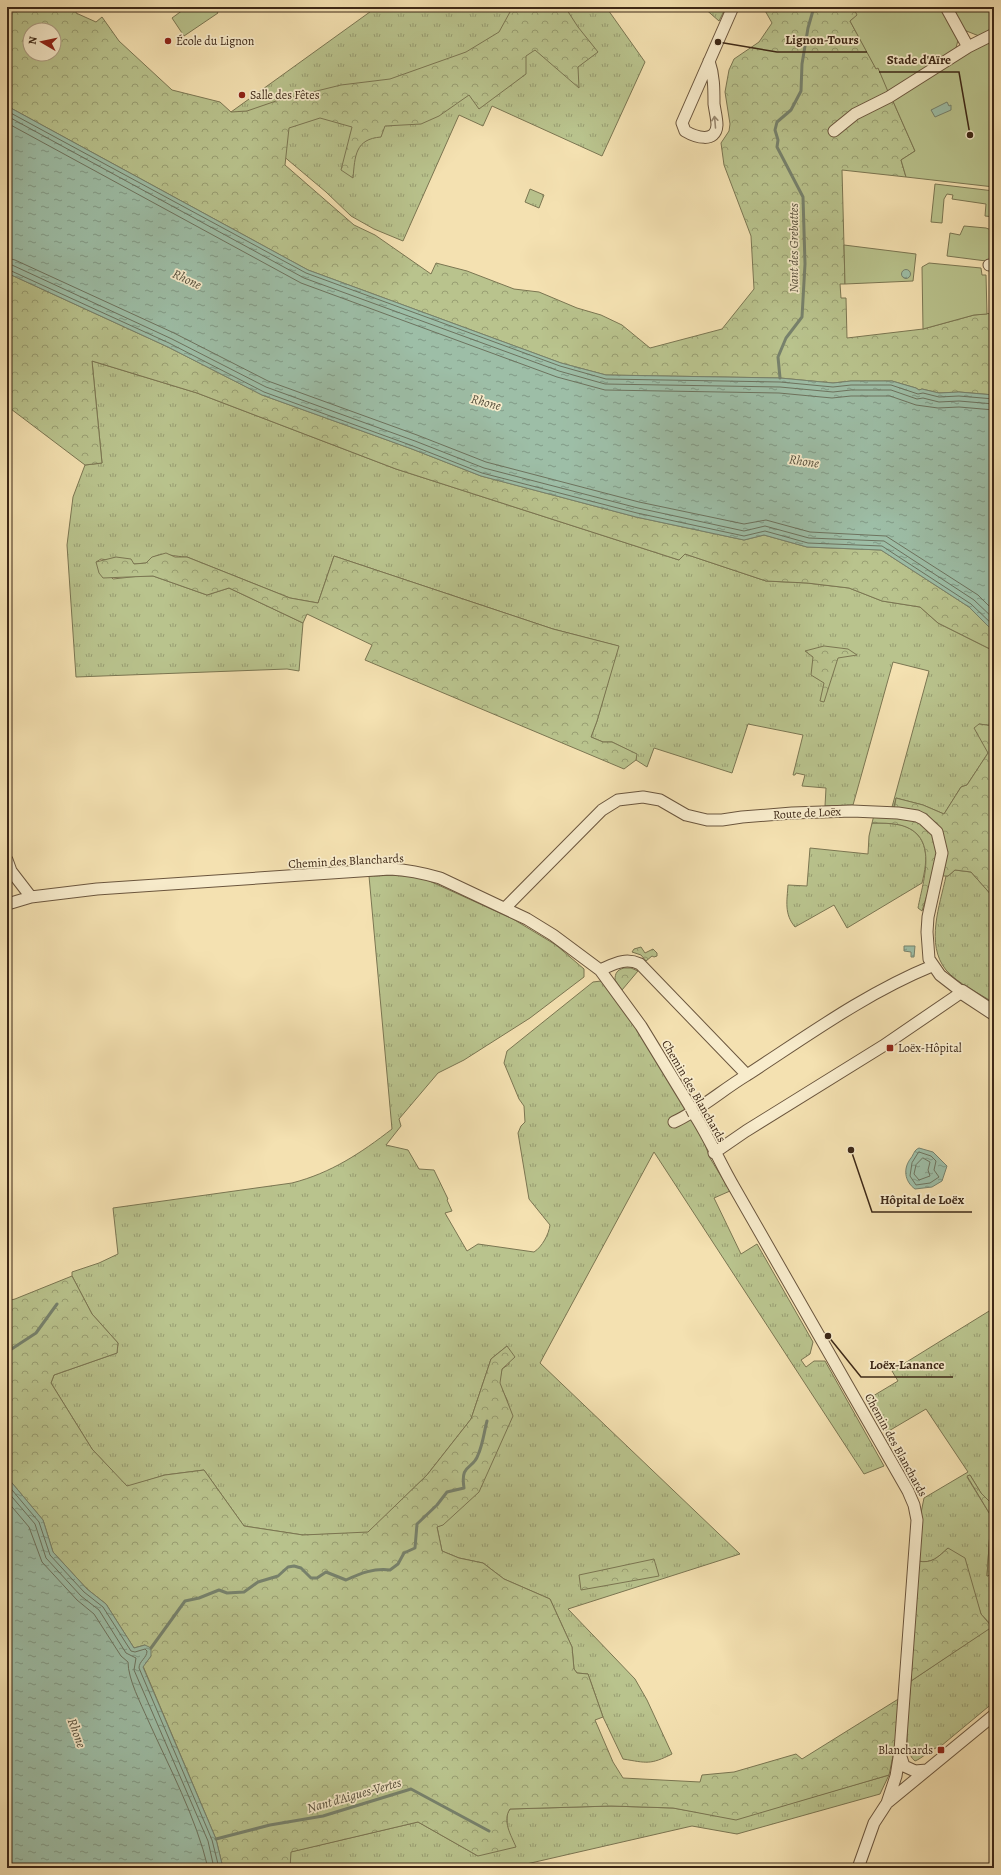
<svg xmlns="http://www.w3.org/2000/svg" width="1001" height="1875" font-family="Alegreya,serif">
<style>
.grass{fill:url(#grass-tufts);stroke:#7b7652}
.forest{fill:url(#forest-crowns);stroke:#7b7652;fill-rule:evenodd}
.garden{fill:#b9c38d;stroke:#7b7652}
.water{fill:url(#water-ripples);stroke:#77826d}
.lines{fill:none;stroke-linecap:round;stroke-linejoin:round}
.shore{stroke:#6d735f;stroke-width:1}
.stream{stroke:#77826d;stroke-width:3}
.minor-casing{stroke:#6b563e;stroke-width:13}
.tertiary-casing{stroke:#6b563e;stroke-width:16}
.minor{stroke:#f8eccc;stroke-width:11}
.tertiary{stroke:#f8eccc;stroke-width:14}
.minor-bridge-casing{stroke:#6b563e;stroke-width:13;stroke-linecap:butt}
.minor-bridge{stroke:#f8eccc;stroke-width:11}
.oneway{stroke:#9a8a72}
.poi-dot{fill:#8f2418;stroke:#f8eccc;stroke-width:1.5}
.labels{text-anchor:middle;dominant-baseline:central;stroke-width:3.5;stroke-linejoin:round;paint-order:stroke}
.poi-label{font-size:12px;fill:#3d2817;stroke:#f8eccc;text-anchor:start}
.street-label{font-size:12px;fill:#3d2817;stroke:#f8eccc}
.water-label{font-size:13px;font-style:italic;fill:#554e3b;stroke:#f8eccc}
.leader{fill:none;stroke:#3d2817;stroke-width:1.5}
.callout-dot{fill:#3d2817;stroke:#f8eccc;stroke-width:1.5}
.callout-label{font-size:13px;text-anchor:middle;font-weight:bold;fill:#3d2817;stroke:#f8eccc;stroke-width:3.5;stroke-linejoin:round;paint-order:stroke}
</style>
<defs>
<pattern id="grass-tufts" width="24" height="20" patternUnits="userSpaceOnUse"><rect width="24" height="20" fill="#b9c38d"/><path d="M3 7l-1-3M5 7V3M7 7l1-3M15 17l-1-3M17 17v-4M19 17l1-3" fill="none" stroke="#989e72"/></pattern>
<pattern id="forest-crowns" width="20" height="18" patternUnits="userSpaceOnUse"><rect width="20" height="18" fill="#b9c38d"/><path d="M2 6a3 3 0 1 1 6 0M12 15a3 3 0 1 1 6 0" fill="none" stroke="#989e72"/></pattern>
<pattern id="water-ripples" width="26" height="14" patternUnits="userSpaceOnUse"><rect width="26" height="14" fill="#9dbea7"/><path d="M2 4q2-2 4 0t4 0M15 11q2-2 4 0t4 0" fill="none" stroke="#819a87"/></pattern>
</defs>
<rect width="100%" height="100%" fill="#f4e1b1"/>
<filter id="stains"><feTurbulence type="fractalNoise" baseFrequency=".005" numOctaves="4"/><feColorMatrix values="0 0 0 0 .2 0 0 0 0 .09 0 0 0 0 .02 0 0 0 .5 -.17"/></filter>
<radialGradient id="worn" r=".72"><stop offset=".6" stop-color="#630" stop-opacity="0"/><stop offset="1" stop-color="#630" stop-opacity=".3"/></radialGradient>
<path class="grass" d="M373,7H606L645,62L602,156L492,106L483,126L459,115L403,241L374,229L351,216L326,192L231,112L374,9Z
M703,7H726L719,21Z
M530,189L544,195L539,208L525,202Z
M92,361L197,393L396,469L679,560L685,554L766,581L807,583L849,588L882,601L920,607L938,623L994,651V726L979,724L988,753L967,785L961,787L944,814L923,805L896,798L894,807H892L929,671L893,662L853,805L825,806L826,788L802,786L805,775L796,773L795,775H793L803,735L748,724L732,773L654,748L647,767L636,760V754L612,742H603L591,737L597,721L618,646L553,629L334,556L318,603L290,598L187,557C172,557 158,549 147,563L134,564L101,559L96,562L113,579L140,576H153L207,595L229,588L303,623L299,671L287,669L76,677L67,545L73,497L85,465L102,463Z
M872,823C882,823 892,823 901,825C930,834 928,859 922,883L847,928L834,905L795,927C784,914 787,901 788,885L807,886L810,848L868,854L869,836Z
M955,870L971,872L994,898V1003C979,993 958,984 946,970C925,944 940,905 946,876H948Z
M402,875L425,879L513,919L556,945L584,969V977L530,1018L464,1060L438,1073L399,1119L401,1126L386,1145L408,1150L419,1169L434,1170L448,1199L447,1200L452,1211L445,1213L467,1251L478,1244L534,1252C542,1247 549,1234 550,1225L529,1199L518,1133L521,1126L525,1122L524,1106L519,1099L504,1063L507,1051L593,982L601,981C643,1029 672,1087 704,1142L710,1158L730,1191L714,1198L741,1254L757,1244L813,1342L810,1354L801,1360L806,1367L814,1361H825L884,1466L864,1474L654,1152L540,1363L740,1554L568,1609L635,1679L647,1700L672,1754C650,1765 647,1763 623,1759L603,1717L588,1674L577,1673L574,1669L572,1647L550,1599L504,1579L483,1563L459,1558L442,1551L437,1527L508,1402L499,1383L502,1369L509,1364L507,1346L491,1359L471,1419L427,1475L368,1533L303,1535L244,1526L204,1470L165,1475L127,1487L92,1449L51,1383L54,1375L117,1353L118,1343L92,1314L72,1276V1272L99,1263L118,1254L113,1208L292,1183C331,1173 361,1153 392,1129L369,876Z
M994,1308V1506L981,1493L970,1475L967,1477L991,1516L987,1576L994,1574V1702L941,1746C930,1749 923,1758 915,1761C900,1751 910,1698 911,1681L992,1626L981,1614L976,1599L948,1548C938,1557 932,1564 918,1561L921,1513L924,1498L968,1472L926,1409L887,1432L868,1399L898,1381L892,1371Z
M889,1775L880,1794L737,1834L692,1826L509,1868H290V1852L418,1822L478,1856L507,1827V1814L510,1809L611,1806L673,1808L736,1819Z"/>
<path class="forest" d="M7,7H77L76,13L96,22L102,17L119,41L172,90L220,102L231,112L247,111L276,101L341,85L390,79L466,52L499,32L510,12L516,7H565L578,27L598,52L578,67L579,88L535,50L526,56V74L479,109L469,95L439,116L421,124L385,126L381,137C355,139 355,156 353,178L341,170L352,127L320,118L289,128L285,165L354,225L375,235L431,274L436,263L467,271L514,289L539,292L577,308L601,315L622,325L650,348L722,329L754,289L751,236L724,165L721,143L729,131L730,124L725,92L729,70L734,59L759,42L772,23L763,7H853L858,15L850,21L876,68L878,67L915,151L901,160L906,177L842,170L845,284H840L841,298H846L847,338L923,329L974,315L994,313V395L959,392L939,393L922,389L919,390L916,388L892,381H851L833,383L780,378L606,375L561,363L308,270L7,106ZM30,30H54V54H30Z
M7,273L168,347L262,395L412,449L481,476L636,517L744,540L764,535L807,547L881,550L969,607L994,632V651L938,623L920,607L882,601L849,588L807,583L766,581L685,554L679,560L396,469L197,393L92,361L102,463L85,465L7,406Z
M166,553L175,557H187L290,598L318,603L334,556L553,629L619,646L597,721L591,737L603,742H612L637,754L636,760L624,769L365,660L372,645L307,614L303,623L229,588L207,595L153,576L103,578L99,573L96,562L116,557L131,559L134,564L146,563L152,557Z
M824,646L848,649L857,655L838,658L824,702L820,701L824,683L811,675L813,657L805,651Z
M979,724L994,726V898L971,872L955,870L948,876H933L922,911L918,908C923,880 940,835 900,825C891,823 881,823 872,823L874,815L893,816L896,798L923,805L944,814L961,787L967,785L988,753L974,728Z
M641,947L645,953L653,949L657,953V956L654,957L652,956L646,961L641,955L632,952L634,949Z
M624,968H631L638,971L622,990L615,980C615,973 617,970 624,968Z
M72,1276L92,1314L118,1343L117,1353L54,1375L51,1383L92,1449L127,1486L165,1475L204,1470L244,1526L303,1535L368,1532L427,1475L471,1419L491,1359L507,1346L515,1357L502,1369L500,1383L513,1416L479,1492L443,1525L437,1527L442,1551L459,1558L483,1563L504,1579L550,1599L572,1647L574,1669L577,1673L588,1674L603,1717L595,1720L613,1762L623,1778L700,1782L702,1775L734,1772L796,1754L802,1759L900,1698L896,1742L889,1775L736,1820L673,1808L611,1806L510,1809C502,1821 511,1835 516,1847L478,1856L418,1822L291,1852L290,1868H223L216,1839L143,1666L151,1656L145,1645L134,1648L106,1604L87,1589L53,1552L43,1520L7,1477V1301L15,1299Z
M970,1475L981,1493L994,1506V1574L987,1576L991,1516L967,1476Z
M948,1548L965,1558L981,1614L992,1627L911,1681L918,1561C932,1564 938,1557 948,1548Z
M654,1559L659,1576L581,1590L579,1575Z"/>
<path class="garden" d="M187,7H214L218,13L184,36L172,18Z
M853,7H940L958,40L955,52L889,94L878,68L876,69L850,21L857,15Z
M951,7H994V29L979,36L964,30Z
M994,39V187L906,177L901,160L915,151L892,99L971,50Z
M935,184L994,191V217L985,216L986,204L952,199L953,195L947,194L944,199L942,223L931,222Z
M964,226L986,228L994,231V262L947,256L950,233L960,235Z
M844,245L916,254L913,281L845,284Z
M929,263L981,268L982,275H986L987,314L974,315L923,329L922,267Z"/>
<path class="water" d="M947,102L949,106L951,105V110L935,117L931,110Z
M7,106L308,270L561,363L606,375L780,378L833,383L851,381H892L916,388L919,390L922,389L939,393L959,392L994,395V632L969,607L881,550L807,547L764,535L744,540L636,517L481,476L412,449L262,395L168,347L7,273Z
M901.5 274a4.5 4.5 0 1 1 9 0a4.5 4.5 0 1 1-9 0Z
M904,946H915L914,957H911V952L904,951Z
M919,1148L933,1152L947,1166L942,1181L932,1187L915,1189C904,1181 903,1168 911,1158C914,1154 914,1150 919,1148Z
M7,1477L43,1520L53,1552L87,1589L106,1604L134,1648L145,1645L151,1648V1656L143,1667L216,1839L223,1868H7Z"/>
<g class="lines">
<path class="shore" d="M7,111L306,273L560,366L606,379L780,382L833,387L851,385H891L918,394L923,393L939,397L959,396L994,399
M7,116L304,278L559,371L605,384L780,387L833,392L851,390H891L917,399L923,398L939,402L959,401L994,404
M7,123L301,283L557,377L605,390L779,393L832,398L851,396H890L916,405L938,408L959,407L994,410
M7,258L15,260L174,333L268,381L417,435L486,462L639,502L744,524L766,520L810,532L886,536L978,595L994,611
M7,264L12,265L172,339L266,387L415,441L484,468L638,508L744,531L765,526L809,538L884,541L974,600L994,619
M7,269L169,343L264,392L413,446L482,473L637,513L744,536L765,531L808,543L882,546L971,604L994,626
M919,1152L931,1156L936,1161L934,1170L939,1177L930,1183L916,1185L910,1176L912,1163Z
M923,1158L930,1162L928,1170L930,1176L919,1180L914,1174L916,1165Z
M7,1484L39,1522L50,1555L84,1592L103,1607L131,1651L135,1652L145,1649L147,1651C147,1658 139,1661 139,1668L212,1840L219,1868
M7,1491L35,1524L46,1558L81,1596L99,1610L126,1653L136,1658L134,1670L208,1841L214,1868
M7,1501L29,1527L42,1562L77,1600L94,1614L121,1656L128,1662C128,1679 141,1704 148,1720C169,1767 196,1817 208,1868"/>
<path class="stream" d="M780,378L778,357L786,338L802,317L805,264L803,197L777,147L778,140L775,130L777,122L791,110L801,91L802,64L808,28L814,7
M7,1352L36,1333L57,1304
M151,1648L185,1601L199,1598L219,1590L227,1593L244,1592L258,1582L278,1576L288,1567L294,1566L301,1568L311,1578H317L326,1572L346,1580C361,1573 374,1568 390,1570L398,1564L404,1553L415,1548L417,1524L437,1505L447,1492L464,1488C460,1463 473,1470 478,1455C483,1444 484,1432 487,1421
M216,1839L270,1825L323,1816L411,1789L489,1831"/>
<g class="minor-casing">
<path id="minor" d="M946,7L968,47
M709,61C714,75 714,89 714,104C715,111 717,119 717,125C716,144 695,137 685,131L682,123L733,7
M834,131L855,114L889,97L968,47L994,34
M989,265H994
M7,860L11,871L31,897
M11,903L31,897L97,889L390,869C408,870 423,873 440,878L527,919L553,935L600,970L641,1026L691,1108
M505,908L602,810L618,800L643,797L660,800L686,815L707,820H722L742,817L792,813L852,811L898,813L917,816L923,819L937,832L942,853L928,917L927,932L929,959L940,975L962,992L883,1046L746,1131L714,1153
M600,970C614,964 625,957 640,964L747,1075C807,1036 866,993 932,966
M694,1114C709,1137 720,1163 734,1187L908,1491L914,1505L917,1520L900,1751L896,1776L887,1803
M674,1122C700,1110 722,1090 747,1075
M900,1754L904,1766L915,1771L927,1770
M858,1868L874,1823L887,1803L994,1715"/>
</g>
<g class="tertiary-casing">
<path id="tertiary" d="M962,992L994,1013"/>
</g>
<use href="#minor" class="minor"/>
<use href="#tertiary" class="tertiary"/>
<g class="minor-bridge-casing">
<path id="minor-bridge" d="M691,1108L694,1114"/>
</g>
<use href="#minor-bridge" class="minor-bridge"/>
</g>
<defs><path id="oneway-shaft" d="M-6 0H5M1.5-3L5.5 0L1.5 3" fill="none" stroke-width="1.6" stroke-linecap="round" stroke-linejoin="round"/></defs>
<use class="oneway" href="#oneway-shaft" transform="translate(715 122) rotate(-95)"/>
<g class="poi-dot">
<circle cx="168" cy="41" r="4"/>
<circle cx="242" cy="95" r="4"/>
<rect x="886" y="1044" width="8" height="8" rx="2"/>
<rect x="937" y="1746" width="8" height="8" rx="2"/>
</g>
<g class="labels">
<g class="poi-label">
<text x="176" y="41">École du Lignon</text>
<text x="250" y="95">Salle des Fêtes</text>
<text x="898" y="1048">Loëx-Hôpital</text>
<text x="933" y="1750" text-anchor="end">Blanchards</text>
</g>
<g class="street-label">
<text transform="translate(807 813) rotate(-3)">Route de Loëx</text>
<text transform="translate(346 861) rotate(-3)">Chemin des Blanchards</text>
<text transform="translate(694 1091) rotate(60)">Chemin des Blanchards</text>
<text transform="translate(896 1445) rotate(61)">Chemin des Blanchards</text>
</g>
<g class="water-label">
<text transform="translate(793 248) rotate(-90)">Nant des Grebattes</text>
<text transform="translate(187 279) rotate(25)">Rhone</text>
<text transform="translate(486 402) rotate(15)">Rhone</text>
<text transform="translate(804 461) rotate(8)">Rhone</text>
<text transform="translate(77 1733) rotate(70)">Rhone</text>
<text transform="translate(354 1795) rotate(-16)">Nant d'Aigues-Vertes</text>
</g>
</g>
<path class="leader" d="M718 42L777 52H867M970 135L959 72H879M851 1150L872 1212H972M828 1336L861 1377H953"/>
<g class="callout-dot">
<circle cx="718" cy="42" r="4"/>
<circle cx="970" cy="135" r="4"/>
<circle cx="851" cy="1150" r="4"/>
<circle cx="828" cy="1336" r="4"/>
</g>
<g class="callout-label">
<text x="822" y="44">Lignon-Tours</text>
<text x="919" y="64">Stade d'Aïre</text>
<text x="922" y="1204">Hôpital de Loëx</text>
<text x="907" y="1369">Loëx-Lanance</text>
</g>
<rect width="1001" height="1875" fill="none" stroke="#f4e1b1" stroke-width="24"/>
<rect x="8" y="8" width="985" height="1859" fill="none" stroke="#3d2817" stroke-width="2"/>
<rect x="12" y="12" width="977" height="1851" fill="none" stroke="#3d2817"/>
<g transform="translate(42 42) rotate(279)"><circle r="19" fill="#f8eccc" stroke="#ad9e84"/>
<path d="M0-3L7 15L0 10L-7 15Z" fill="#8f2418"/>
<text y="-6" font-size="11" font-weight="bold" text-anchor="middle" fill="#3d2817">N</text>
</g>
<rect width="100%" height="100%" filter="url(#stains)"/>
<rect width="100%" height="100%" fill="url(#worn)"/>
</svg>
